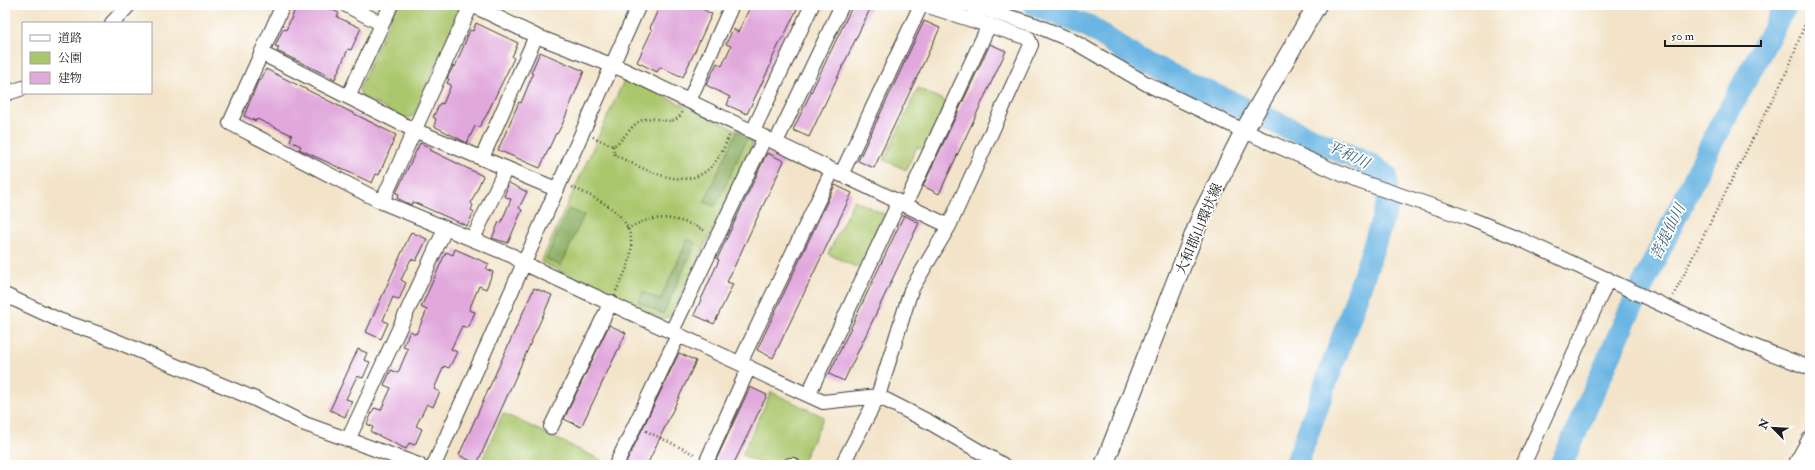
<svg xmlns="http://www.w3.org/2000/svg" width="1815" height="470" font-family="'IM FELL Double Pica','Noto Serif JP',serif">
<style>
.green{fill:#abc76d;stroke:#647244}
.forest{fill:#88ac60;stroke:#52643e}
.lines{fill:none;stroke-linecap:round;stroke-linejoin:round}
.river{stroke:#6ab5e3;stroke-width:23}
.building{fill:#e1a8dc}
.minor-casing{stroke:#3c3a36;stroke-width:16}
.major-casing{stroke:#3c3a36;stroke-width:20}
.path{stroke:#3c3a36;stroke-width:2.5;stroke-dasharray:1 3;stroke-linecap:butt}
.minor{stroke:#fff;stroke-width:14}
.major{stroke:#fff;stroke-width:18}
.labels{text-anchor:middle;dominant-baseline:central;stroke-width:3.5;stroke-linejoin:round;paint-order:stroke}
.street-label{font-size:14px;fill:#1c1c1c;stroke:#fff}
.water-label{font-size:15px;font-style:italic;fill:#3f6176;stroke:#fff}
</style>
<rect width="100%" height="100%" fill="#fff"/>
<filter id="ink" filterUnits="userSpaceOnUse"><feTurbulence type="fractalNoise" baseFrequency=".025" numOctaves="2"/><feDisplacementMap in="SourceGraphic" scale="8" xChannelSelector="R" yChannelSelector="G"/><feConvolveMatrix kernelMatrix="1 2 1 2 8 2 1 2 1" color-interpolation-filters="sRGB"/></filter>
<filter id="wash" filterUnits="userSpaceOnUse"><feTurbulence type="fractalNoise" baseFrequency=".012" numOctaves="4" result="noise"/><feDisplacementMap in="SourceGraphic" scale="16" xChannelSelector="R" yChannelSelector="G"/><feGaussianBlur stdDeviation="0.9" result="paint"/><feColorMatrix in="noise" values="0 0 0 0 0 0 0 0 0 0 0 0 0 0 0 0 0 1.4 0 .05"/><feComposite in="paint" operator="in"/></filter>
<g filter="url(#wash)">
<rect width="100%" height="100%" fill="#f3e4c9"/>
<path class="green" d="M396,5H458L460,12L413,116L405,119L361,96L359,89Z
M625,78L748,135L753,145L671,316L662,319L541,262Z
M918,88L947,102L924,150L917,147L906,170L884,160Z
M854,200L884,214L858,268L828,254Z
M771,392L824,417L801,465L789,459L786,465H763L742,455Z
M503,413L603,461L601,465H480Z"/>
<path class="forest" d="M737,131L748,137L715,207L704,202Z
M569,209L584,215L561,266L546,259Z
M688,239L696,243L663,314L638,302L643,292L660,300Z"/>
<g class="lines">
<path class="river" d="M1035,5L1090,27L1133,56L1177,78L1371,165L1386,176L1388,203L1351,314L1296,465
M1561,465L1626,319L1713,140L1786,5"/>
</g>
<g id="blocks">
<path class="building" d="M297,5H329L328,8L339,13L337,17L361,28L351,50L348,49L335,79L277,51L279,47L275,46L283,29L286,30Z
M663,5H694L712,14L683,77L660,67L657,72L637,62L652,30L650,28L659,7L661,8Z
M751,5H799L783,38H782L770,63L771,64L747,114L727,105L730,97L706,85L717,63L722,66L731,46L726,44L733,29L738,32Z
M853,5H872L809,137L793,130Z
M924,21L940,28L874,168L858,161Z
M476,23L518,43L512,57L514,58L486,116L479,127L475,126L467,143L434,126L436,119L433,117L440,103L443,104L451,85L447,83L449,79L447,78L452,69L453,66L455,67L470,30L473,31Z
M990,44L1006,51L939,194L923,186Z
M540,52L584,71L562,125L557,134L556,133L540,168L498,150L519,102L521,103L533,74L531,73Z
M266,69L396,135L379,175L376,174L372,183L299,149L301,146L290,141L292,135L257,119L256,121L244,116L259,79L261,80Z
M420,143L431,148L430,150L483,176L471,203L473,205L471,210L474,212L467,226L413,202L411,205L397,198L399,194L396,193Z
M767,153L784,161L727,282L733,284L714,324L694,315L719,260L717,259Z
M509,183L527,192L519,208L522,210L508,243L492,238L499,222L501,223L511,199L504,196Z
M835,185L852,193L773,358L757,350Z
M904,215L919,223L844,381L829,374Z
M411,232L427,239L416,261L411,259L401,280L406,283L399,300L393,297L383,320L388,323L381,339L366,332Z
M455,249L489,264L486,269L493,272L486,289L479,286L469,310L475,312L468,328L462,326L451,349L457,352L449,368L444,366L434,389L440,392L433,407L427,404L416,426L422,429L415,445L409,443L406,449L371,432L373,427L367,424L374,408L381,410L391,388L384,385L391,370L398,373L408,349L403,347L410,331L416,334L419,328L427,310L421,307L446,252L453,255Z
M534,288L552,295L477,464L459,455Z
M609,325L626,333L581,427L564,419Z
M358,349L367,353L364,360L370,362L363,378L357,376L346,399L352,401L345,417L330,410Z
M679,353L696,361L647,465H625Z
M750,387L767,395L733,465H726L716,460Z"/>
</g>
</g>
<g filter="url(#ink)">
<use href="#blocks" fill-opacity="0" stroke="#3c3a36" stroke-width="1"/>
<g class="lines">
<g class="minor-casing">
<path id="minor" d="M283,5L230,123L382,202L513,256L523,263L823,402L878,396L929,422L1003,465
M346,5L382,24
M472,5L536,36L624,70L949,226
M971,5L1035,25L1071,40L1147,84L1244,131L1355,180L1468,218L1513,236L1745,343L1810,368
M112,23L129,5
M261,53L414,130L556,189
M5,94L23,88
M348,97L391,5
M689,101L732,5
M753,131L812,5
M776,142L842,5
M482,158L536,36
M841,175L921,5
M382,202L471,5
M905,205L989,25
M473,239L506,168
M5,295L59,320L97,333L255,399L305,424L419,465
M672,331L765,137
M740,363L832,171
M808,395L899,202
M551,427L611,302
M348,440L445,229
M434,465L639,5
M616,465L678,335
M705,465L749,367
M790,465H793
M842,465L878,396L911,290L949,226L1031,45L1028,38L925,5
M1523,465L1608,279
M1795,465L1810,438"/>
</g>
<g class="major-casing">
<path id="major" d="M1104,465L1202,214L1244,131L1317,5"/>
</g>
<path class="path" d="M593,137L613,146C626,139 631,122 646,119C660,116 674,129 682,112
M613,146L615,155C645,169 690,197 716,161C722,153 726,143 730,134
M572,187C604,202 641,217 629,262C626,272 620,282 616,291
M627,229C657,212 676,217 706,231
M1673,296L1789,67L1810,10
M646,431L696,455"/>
<use href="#minor" class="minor"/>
<use href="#major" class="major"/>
</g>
</g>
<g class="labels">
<g class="street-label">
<text transform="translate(1199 229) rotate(-67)">大和郡山環状線</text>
</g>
<g class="water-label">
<text transform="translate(1348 155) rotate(26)">平和川</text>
<text transform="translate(1668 232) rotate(-64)">菩提仙川</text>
</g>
</g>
<rect width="1815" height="470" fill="none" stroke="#fff" stroke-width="20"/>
<rect x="22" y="22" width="130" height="72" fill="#ffffff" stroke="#a4a4a4"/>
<rect x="30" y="35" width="20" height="6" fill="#ffffff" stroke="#a4a4a4"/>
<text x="58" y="42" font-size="12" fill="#1c1c1c">道路</text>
<rect x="30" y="52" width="20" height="12" fill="#abc76d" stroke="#a4a4a4"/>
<text x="58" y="62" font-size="12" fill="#1c1c1c">公園</text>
<rect x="30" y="72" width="20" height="12" fill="#e1a8dc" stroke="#a4a4a4"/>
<text x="58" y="82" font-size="12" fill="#1c1c1c">建物</text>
<g transform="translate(1773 428) rotate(294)" stroke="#ffffff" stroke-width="3" paint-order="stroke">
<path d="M0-3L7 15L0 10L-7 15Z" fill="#1c1c1c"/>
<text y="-6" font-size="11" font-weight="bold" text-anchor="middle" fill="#1c1c1c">N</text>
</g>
<path d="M1665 40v6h96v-6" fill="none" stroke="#1c1c1c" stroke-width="2"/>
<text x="1671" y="40" font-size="12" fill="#1c1c1c" stroke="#ffffff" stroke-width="3" paint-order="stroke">50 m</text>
</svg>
